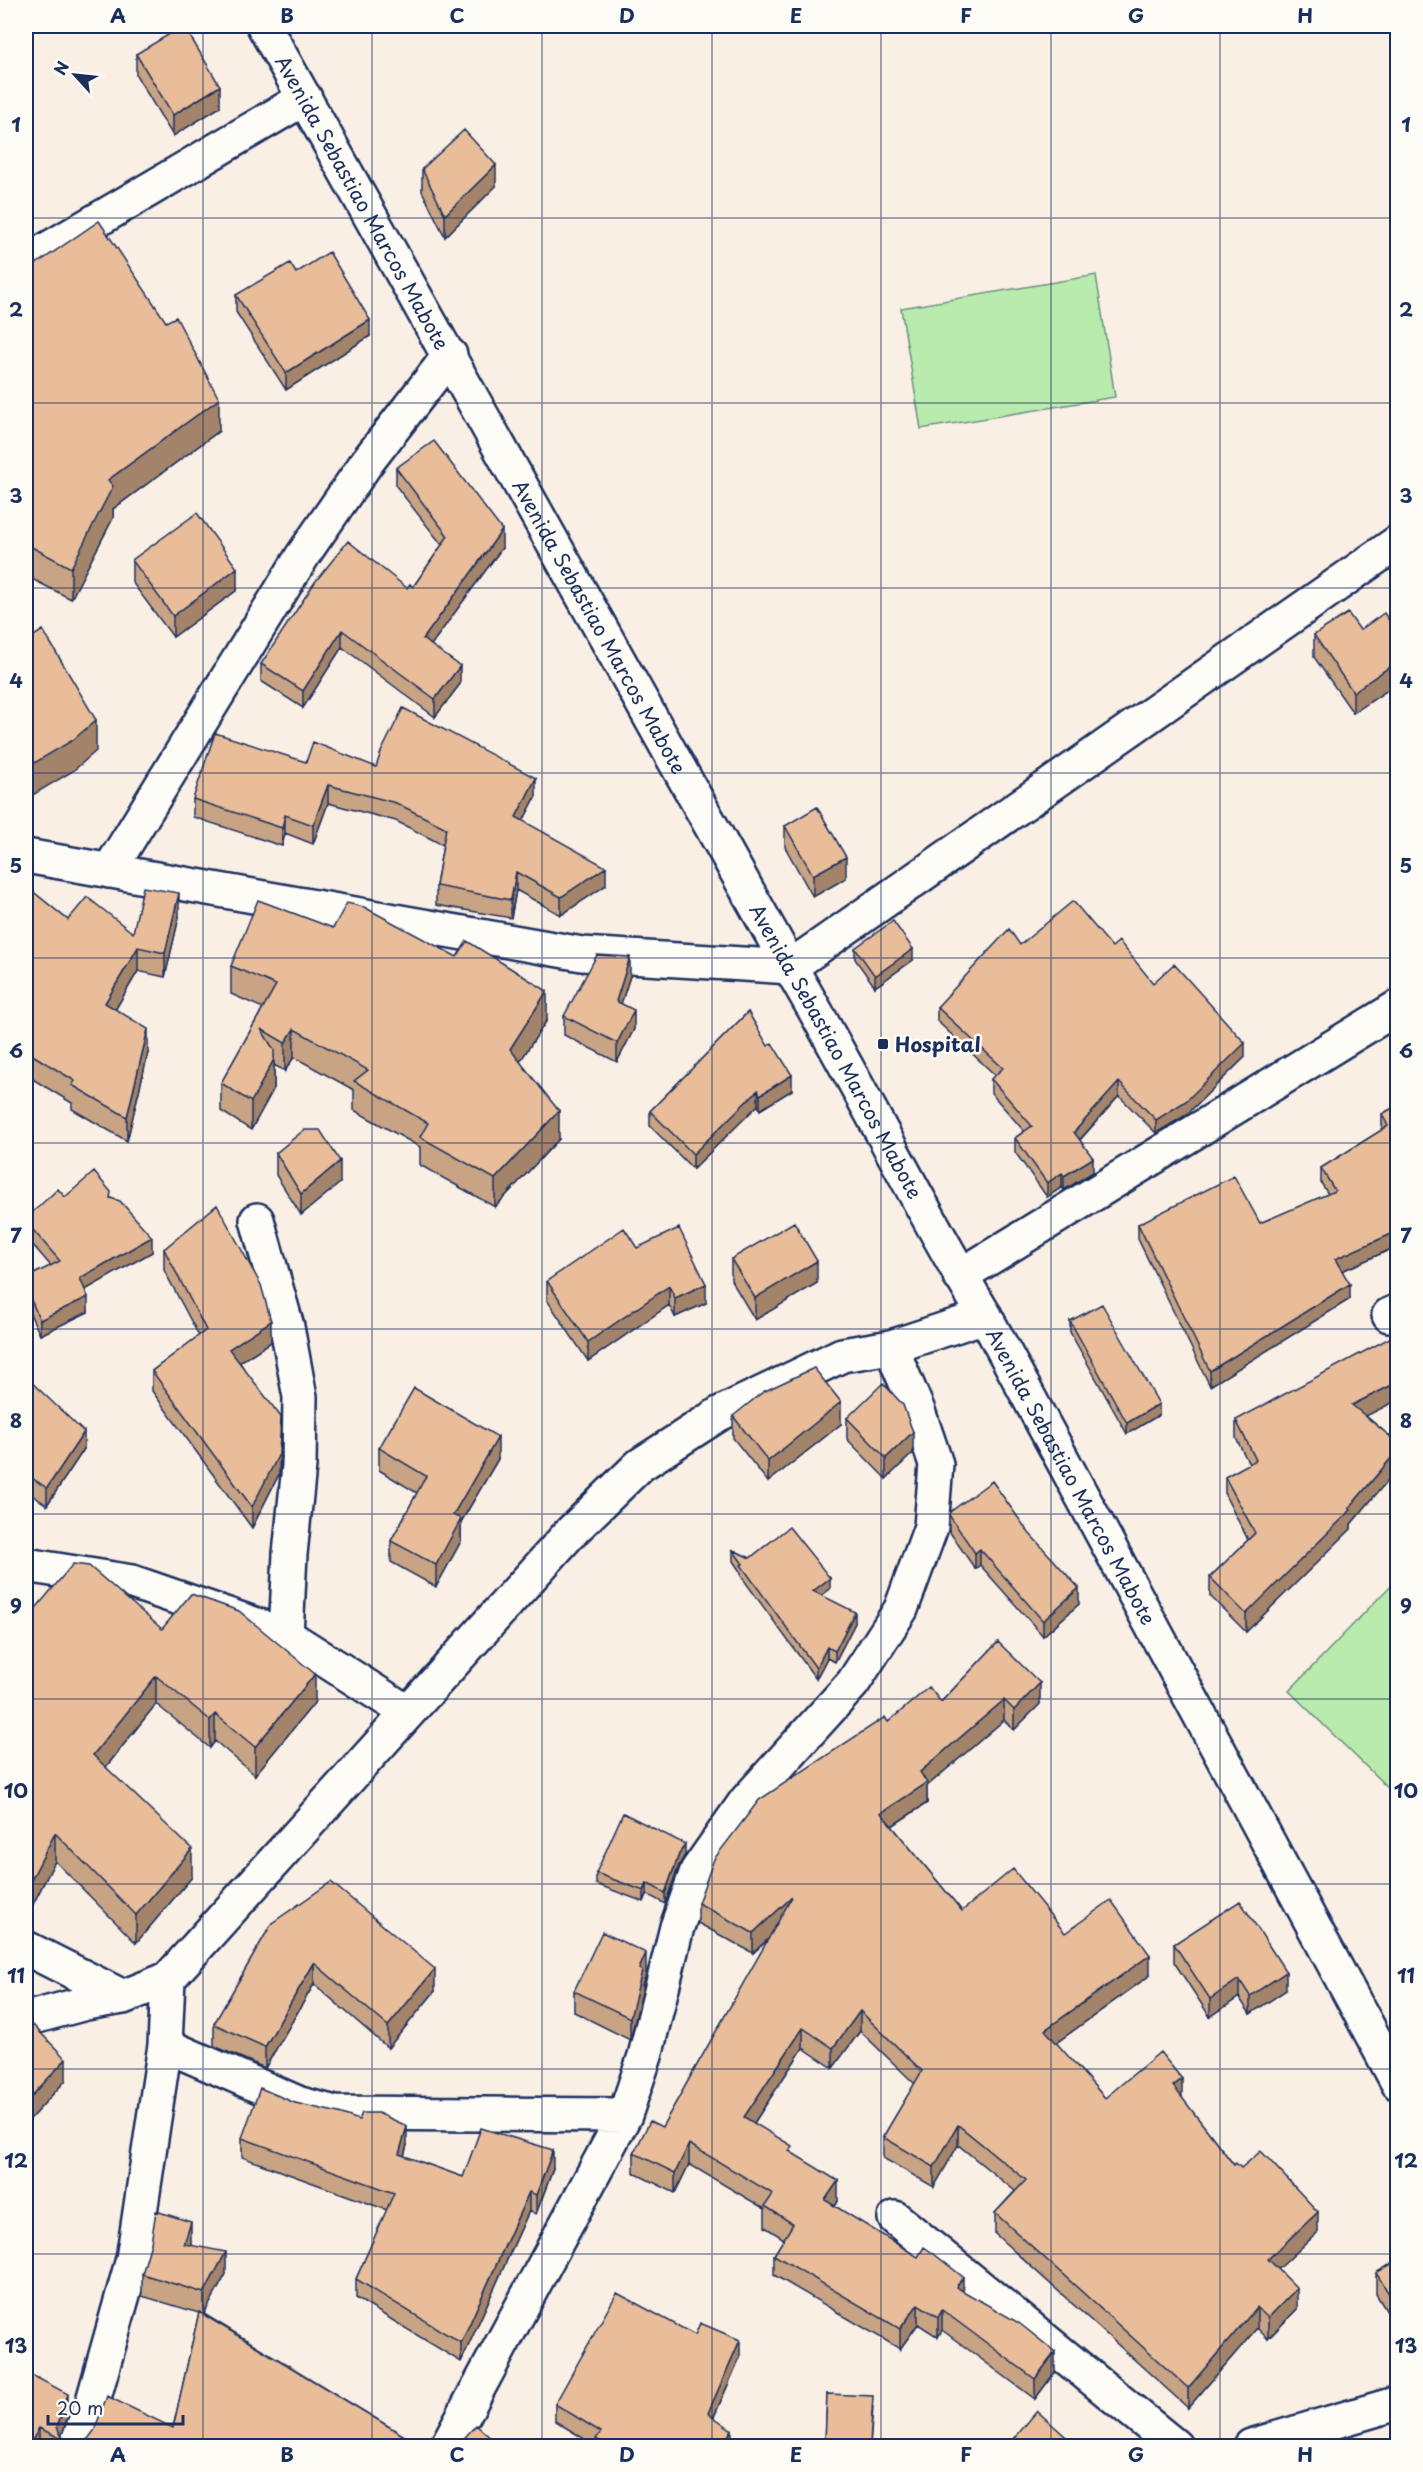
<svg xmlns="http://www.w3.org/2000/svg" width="1423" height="2472" font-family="'Playpen Sans',sans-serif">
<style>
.green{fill:#b8ebac;stroke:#6a8d85;stroke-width:1.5}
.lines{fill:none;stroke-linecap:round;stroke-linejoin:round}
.minor-casing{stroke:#1b2f5e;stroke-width:38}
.major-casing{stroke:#1b2f5e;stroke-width:38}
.minor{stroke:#fdfcf7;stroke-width:33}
.major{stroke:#fdfcf7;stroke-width:33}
.wall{fill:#c8a384;stroke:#1b2f5e;stroke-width:1.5}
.shaded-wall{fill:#a3846b;stroke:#1b2f5e;stroke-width:1.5}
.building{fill:#e9bd99;stroke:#1b2f5e;stroke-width:1.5}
.grid{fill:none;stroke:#1b2f5e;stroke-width:1.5;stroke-opacity:0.55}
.poi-dot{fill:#1b2f5e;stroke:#fdfcf7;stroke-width:2}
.labels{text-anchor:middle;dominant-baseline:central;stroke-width:5;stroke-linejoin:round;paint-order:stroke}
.street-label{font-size:20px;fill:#1b2f5e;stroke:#fdfcf7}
.poi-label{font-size:20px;font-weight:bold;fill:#1b2f5e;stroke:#fdfcf7;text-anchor:start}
.neatline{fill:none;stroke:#1b2f5e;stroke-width:2}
.grid-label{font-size:20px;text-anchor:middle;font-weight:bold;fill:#1b2f5e}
</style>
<rect width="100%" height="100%" fill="#f9efe4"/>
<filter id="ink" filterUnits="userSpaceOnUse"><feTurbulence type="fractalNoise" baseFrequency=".0167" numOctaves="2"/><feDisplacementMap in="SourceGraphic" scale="12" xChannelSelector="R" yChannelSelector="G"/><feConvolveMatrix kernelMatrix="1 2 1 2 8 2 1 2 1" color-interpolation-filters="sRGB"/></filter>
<g filter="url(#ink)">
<path class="green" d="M1096,275L1115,397L921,429L901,308Z
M1397,1579V1797L1289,1691Z"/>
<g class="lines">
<g class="minor-casing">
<path id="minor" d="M26,262L305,98
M26,856L582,954L790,967L1398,542
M109,871L303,555L367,462L450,355
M257,1220L287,1327L300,1397L299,1466L290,1554L286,1635
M960,1276L1398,1007
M1389,1315L1398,1311
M26,1565L132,1582L286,1635L407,1712
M26,1948L123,1997
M26,2019L86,2003L123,1997L168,1979L571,1532L640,1465L719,1414L842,1355L891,1347L985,1316
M165,2045L300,2104L335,2113L625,2115
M895,2218L1175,2446
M76,2446L93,2401L133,2259L165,2045L168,1979
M447,2446L625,2115L645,2056L677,1927L697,1871L746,1801L853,1683L901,1609L931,1527L936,1464L918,1411L891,1347
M1251,2446L1398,2403"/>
</g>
<g class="major-casing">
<g id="major">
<path id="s1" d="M264,26L790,967C858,1082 916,1202 985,1316L1398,2083"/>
</g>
</g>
<use href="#minor" class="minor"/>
<use href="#major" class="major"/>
</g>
<path class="wall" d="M136,54L220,107L173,136L136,75Z
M422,169L496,186L445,237L422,191Z
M26,271L219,431L113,509V518L71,599L26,576Z
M296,273L370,336L286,390L236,312V295Z
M396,468L502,548L431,645L460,684L435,717L342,647L303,708L261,681V664L407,588L413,587L442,545L396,486Z
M132,560L237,590L173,637L132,582Z
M1360,630L1398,633V683L1353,713L1314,657V635Z
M306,762L376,767L536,796L523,821L606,885L561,915L516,890L511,918L436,905V886L443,845L396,821L328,803L313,844L285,833L282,846L193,817V799Z
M785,826L846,878L813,897L785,847Z
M26,886L68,920L133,933L179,917L165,977L138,971L115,1010L148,1053L127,1141L72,1109V1103L26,1075Z
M1020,945L1112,947L1153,983L1245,1057L1186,1115L1156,1133L1119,1096L1080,1140L1093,1172L1064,1190L1062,1187L1047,1197L1015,1152V1138L1024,1131L991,1093V1079L995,1075L937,1021V1007Z
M855,948L913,960L875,987L855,959Z
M231,966L547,1020L520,1061L559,1139L495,1207L420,1165V1147L354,1110V1090L294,1057L285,1071L274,1065V1088L251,1130L221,1111V1083L263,1008L231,994Z
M630,976L621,1003L634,1029L617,1062L564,1035V1016Z
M748,1012L792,1090L760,1110L758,1105L693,1169L650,1126V1111Z
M1398,1105V1246L1342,1271L1350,1299L1210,1386L1138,1239V1224L1260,1223L1328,1194L1321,1183V1168L1382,1130V1114Z
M276,1153L340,1183L301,1215L276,1175Z
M65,1197L111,1198L152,1252L85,1290L88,1312L40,1335L26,1305V1278L51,1266L26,1237V1218Z
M637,1248L706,1303L675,1317L669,1305L588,1361L547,1300V1281Z
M164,1249L271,1342L240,1362L281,1437L279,1474L252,1528L152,1391V1371L199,1336L164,1270Z
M731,1259L817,1283L755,1320L731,1280Z
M1070,1321L1159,1415L1127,1434L1070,1332Z
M26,1377L84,1449L47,1505L26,1491Z
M733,1416L841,1424L768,1482L733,1438Z
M1366,1416L1398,1443V1468L1351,1524V1529L1246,1632L1210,1596V1577L1248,1540L1225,1495V1477L1249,1464L1236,1438V1420Z
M847,1418L913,1453L886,1479L847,1439Z
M379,1448L498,1459L461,1522V1541L436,1587L391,1562V1541L417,1493L379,1470Z
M949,1515L1079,1604L1043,1636L980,1565L975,1569L949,1531Z
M733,1550L750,1558L830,1589L822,1595L855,1623L835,1662L827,1658L816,1679L741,1576V1573L733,1561Z
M26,1620L162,1629L315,1702L255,1775L215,1741L210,1748L156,1704L106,1767L192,1877L136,1943L55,1861L26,1918Z
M998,1642L1040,1704L1014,1730L1004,1720L927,1786V1803L892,1826L962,1911L1065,1933L1150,1975L1056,2043L1105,2098H1182L1234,2165L1241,2168L1318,2232L1278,2269L1297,2309L1268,2339L1257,2328L1188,2408L995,2234V2213L1015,2191L958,2145L934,2187L883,2158V2137L915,2084L860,2031L833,2068L803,2048L754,2123L792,2153L838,2201L835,2206L963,2291L1055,2372L1035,2399L942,2330L938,2337L918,2324L900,2349L774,2275V2255L784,2239L765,2227V2209L689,2164L675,2193L634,2173V2153L662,2127L769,1939L753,1953L698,1923V1903L888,1722L941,1702Z
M685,1855L679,1865L665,1904L647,1894L644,1902L596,1884V1873Z
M272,1923L435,1991L388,2048L314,1984L265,2068L214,2046V2024Z
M1174,1944L1286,1990L1250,2014L1239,1997L1210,2017L1174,1962Z
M646,1975L642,1985V1992L630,2040L574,2012V1991Z
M26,2033L66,2080L29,2120L26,2117Z
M295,2103L407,2145L404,2156L463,2177L553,2169L536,2214L529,2211L461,2362L356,2298V2279L387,2210L242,2157V2138Z
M191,2243L190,2246L226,2274L204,2314L421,2446H26V2372L68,2415L61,2436L70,2442L80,2443L173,2428L199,2313L142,2296V2274Z
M1398,2260V2330L1376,2294V2273Z
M695,2335L740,2357L714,2417L732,2446H596L555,2421V2404Z
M827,2394L873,2407L870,2446H825Z
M1013,2440L1073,2446H1013Z"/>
<path class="shaded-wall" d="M220,86V107L173,136V115Z
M496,165V186L445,237V215Z
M370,320V336L286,390V373Z
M219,399V431L113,509V518L71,599V568L108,480Z
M502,530V548L423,656V639Z
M237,568V590L173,637V616Z
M342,630V647L303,708V691Z
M1398,661V683L1353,713V692Z
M460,666V684L435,717V699Z
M96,720V751L73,771L26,799V768Z
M536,778V796L516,835V817Z
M328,785V803L313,844V825Z
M285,815V833L282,846V828Z
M846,857V878L813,897V875Z
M606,867V885L561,915V897Z
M516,872V890L511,918V900Z
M179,893V917L165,977V953Z
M138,947V971L105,1027V1003Z
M913,949V960L875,987V976Z
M630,957V976L616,1020V1001Z
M547,991V1020L510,1077V1049Z
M634,1010V1029L617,1062V1043Z
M148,1029V1053L127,1141V1117Z
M294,1029V1057L285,1071V1043Z
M1245,1043V1057L1186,1115L1156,1133V1120Z
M274,1059V1088L251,1130V1102Z
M792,1075V1090L760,1110V1095Z
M1119,1082V1096L1074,1146V1132Z
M758,1090V1105L693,1169V1154Z
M559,1111V1139L495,1207V1179Z
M1093,1158V1172L1064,1190V1176Z
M340,1161V1183L301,1215V1194Z
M1062,1173V1187L1047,1197V1183Z
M1398,1231V1246L1335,1274V1259Z
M152,1237V1252L80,1293V1278Z
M817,1261V1283L755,1320V1298Z
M706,1284V1303L675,1317V1298Z
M1350,1284V1299L1210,1386V1371Z
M669,1286V1305L588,1361V1342Z
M88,1297V1312L40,1335V1320Z
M271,1321V1342L229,1369V1349Z
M1398,1382V1400L1352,1423V1405Z
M841,1402V1424L768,1482V1461Z
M1159,1404V1415L1127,1434V1423Z
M281,1417L279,1474L252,1528V1507Z
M84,1432V1449L47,1505V1488Z
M913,1432V1453L886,1479V1458Z
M498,1437V1459L461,1522V1541L436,1587V1565L453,1515Z
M1398,1450V1468L1351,1524V1529L1246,1632V1614L1349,1508Z
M980,1549V1565L975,1569V1553Z
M830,1578V1589L813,1602V1591Z
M1079,1588V1604L1043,1636V1621Z
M855,1612V1623L835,1662V1651Z
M827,1647V1658L816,1679V1668Z
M315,1674V1702L255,1775V1747Z
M156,1676V1704L93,1783V1755Z
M1040,1683V1704L1014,1730V1710Z
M1004,1700V1720L927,1786V1803L881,1833V1813L920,1772Z
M215,1714V1741L210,1748V1720Z
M55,1833V1861L26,1918V1890Z
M685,1844V1855L679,1865L665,1904V1893L679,1854Z
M192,1849V1877L136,1943V1915Z
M647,1883V1894L644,1902V1891Z
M792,1897V1917L753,1953V1933Z
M646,1953V1975L642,1985V1992L630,2040V2018L639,1969Z
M1150,1955V1975L1045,2051V2030Z
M314,1963V1984L265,2068V2047Z
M435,1969V1991L388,2048V2026Z
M1286,1972V1990L1250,2014V1996Z
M1239,1979V1997L1210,2017V1999Z
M860,2011V2031L833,2068V2048Z
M803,2028V2048L744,2138V2117Z
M66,2059V2080L29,2120V2099Z
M1182,2079V2099L1173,2086Z
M958,2125V2145L934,2187V2167Z
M407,2126V2145L399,2173V2154Z
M689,2144V2164L675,2193V2173Z
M553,2150V2169L536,2214V2195Z
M838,2181V2201L825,2221V2200Z
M529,2192V2211L461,2362V2343Z
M1318,2212V2232L1268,2279V2259Z
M191,2222V2243L184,2266V2244Z
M226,2252V2274L204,2314V2293Z
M963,2277V2297L956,2287Z
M1297,2288V2309L1268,2339V2318Z
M918,2304V2324L900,2349V2329Z
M1257,2307V2328L1188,2408V2388Z
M942,2310V2330L938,2337V2317Z
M740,2340V2357L708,2430V2413Z
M1055,2352V2372L1035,2399V2379Z
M68,2394V2415L61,2438L57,2427Z
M39,2428V2446H29Z
M732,2430V2446H721Z"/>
<path class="building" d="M183,26H184L220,86L173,115L136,54Z
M464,130L496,165L445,215L422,169Z
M99,221L166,322L176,317L219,399L108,480L113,486L71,568L26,544V271Z
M329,252L370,320L286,373L236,295L290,263L296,273Z
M434,441L502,530L423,639L460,666L435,699L342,630L303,691L261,664L315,582L348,541L407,588L410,584L413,587L448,536L396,468Z
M197,513L237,568L173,616L132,560Z
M1348,613L1360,630L1384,613L1398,633V661L1353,692L1314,635Z
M43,630L96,720L73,740L26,768V641Z
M403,708L536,778L516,817L606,867L561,897L516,872L511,900L436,886L446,828L396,803L328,785L313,825L285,815L282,828L193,799L215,733L306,762L313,742L376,767L381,752Z
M817,807L846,857L813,875L785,826Z
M26,886L68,920L87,897L133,933L143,887L179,893L165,953L138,947L105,1003L148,1029L127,1117L72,1085L75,1081L26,1051Z
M258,900L333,928L347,903L364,907L457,957L467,941L547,991L510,1049L559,1111L495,1179L420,1137L428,1123L354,1081L368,1070L294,1029L285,1043L261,1029L274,1050V1059L251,1102L221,1083L276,985L231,966Z
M1073,901L1112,947L1119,941L1153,983L1174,964L1245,1043L1186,1101L1156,1120L1119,1082L1074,1132L1093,1158L1064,1176L1062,1173L1047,1183L1015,1138L1032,1126L991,1079L1003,1068L937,1007L1009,929L1020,945Z
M893,921L913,949L875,976L855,948Z
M597,955L630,957L616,1001L634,1010L617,1043L564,1016Z
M748,1012L768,1046L772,1043L792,1075L760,1095L758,1090L693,1154L650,1111Z
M1398,1105V1231L1335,1259L1350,1284L1210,1371L1138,1224L1234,1176L1260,1223L1335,1191L1321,1168L1388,1126L1382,1114Z
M304,1130H320L340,1161L301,1194L276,1153Z
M94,1172L111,1192L110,1198L120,1201L152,1237L80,1278L88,1297L40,1320L26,1289V1278L60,1261L26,1222V1218L58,1189L65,1197Z
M217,1205L261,1285L271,1321L229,1349L281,1417L279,1454L252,1507L152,1371L206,1330L164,1249Z
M794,1222L817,1261L755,1298L731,1259Z
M624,1228L637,1248L679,1228L706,1284L675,1298L669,1286L588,1342L547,1281Z
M1102,1304L1159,1404L1127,1423L1070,1321Z
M1397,1334L1398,1382L1352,1405L1398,1443V1450L1349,1508L1351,1510L1246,1614L1210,1577L1255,1533L1225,1477L1256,1460L1236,1420Z
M814,1368L841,1402L768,1461L733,1416L763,1392Z
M26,1377L84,1432L47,1488L26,1474Z
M883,1383L903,1405L913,1432L886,1458L847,1418Z
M414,1388L498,1437L453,1515L461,1519L436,1565L391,1541L426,1476L379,1448Z
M992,1481L1029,1533L1079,1588L1043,1621L980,1549L975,1553L949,1515L950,1512Z
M789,1527L830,1578L813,1591L855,1612L835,1651L827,1647L816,1668L741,1565L743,1564L733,1550L750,1558Z
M73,1564L89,1566L162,1629L191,1594L239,1611L315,1674L255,1747L215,1714L210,1720L156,1676L93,1755L192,1849L136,1915L55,1833L26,1890V1620Z
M998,1642L1040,1683L1014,1710L1004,1700L920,1772L927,1783L881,1813L962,1911L1013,1869L1065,1933L1111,1900L1150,1955L1045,2030L1105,2098L1160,2052L1182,2079L1173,2086L1234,2165L1236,2163L1241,2168L1261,2151L1318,2212L1268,2259L1297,2288L1268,2318L1257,2307L1188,2388L995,2213L1026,2180L958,2125L934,2167L883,2137L922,2071L860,2011L833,2048L803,2028L744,2117L792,2146L789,2151L838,2181L825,2200L918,2257L924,2247L934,2254L963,2277L956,2287L1019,2323L1055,2352L1035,2379L942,2310L938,2317L918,2304L900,2329L774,2255L793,2224L765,2206L773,2194L689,2144L675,2173L634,2153L650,2121L662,2127L792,1897L753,1933L698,1903L714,1859L759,1800L885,1717L888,1722L929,1687L941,1702Z
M623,1813L685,1844L679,1854L665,1893L647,1883L644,1891L596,1873Z
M331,1882L435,1969L388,2026L314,1963L265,2047L214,2024L272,1923Z
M1240,1901L1286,1972L1250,1996L1239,1979L1210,1999L1174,1944Z
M602,1932L646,1953L639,1969L642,1971L630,2018L574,1991Z
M33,2025L66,2059L29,2099L26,2096V2033Z
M260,2088L295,2103L339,2113L359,2120L362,2113H378L407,2126L399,2154L463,2177L481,2128L553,2150L536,2195L529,2192L461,2343L356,2279L394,2193L242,2138Z
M156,2211L191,2222L184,2244L226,2252L204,2293L142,2274L151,2243Z
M1398,2260V2308L1376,2273Z
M617,2293L695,2335L700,2323L740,2340L708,2413L732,2430L721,2446H607L596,2439L601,2432L555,2404Z
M199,2312L421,2446H77L39,2428L29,2446H26V2372L68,2394L57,2427L62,2437L70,2442L80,2443L88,2439L94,2431L107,2396L173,2428Z
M827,2394L873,2396L870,2445L825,2442Z
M1037,2411L1073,2443L1070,2446H1021L1013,2440Z
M476,2425L500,2446H457Z"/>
</g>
<path class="grid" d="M203,26V2446M372,26V2446M542,26V2446M712,26V2446M881,26V2446M1051,26V2446M1220,26V2446M26,218H1398M26,403H1398M26,588H1398M26,773H1398M26,958H1398M26,1143H1398M26,1329H1398M26,1514H1398M26,1699H1398M26,1884H1398M26,2069H1398M26,2254H1398"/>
<rect class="poi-dot" x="877" y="1038" width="12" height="12" rx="3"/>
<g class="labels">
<g class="street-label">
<text stroke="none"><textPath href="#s1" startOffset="202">Avenida Sebastiao Marcos Mabote</textPath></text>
<text stroke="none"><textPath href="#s1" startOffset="688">Avenida Sebastiao Marcos Mabote</textPath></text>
<text stroke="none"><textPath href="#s1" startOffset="1174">Avenida Sebastiao Marcos Mabote</textPath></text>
<text stroke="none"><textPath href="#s1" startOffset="1660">Avenida Sebastiao Marcos Mabote</textPath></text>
</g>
<g class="poi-label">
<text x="895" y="1044">Hospital</text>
</g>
</g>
<rect width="1423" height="2472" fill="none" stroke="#fdfcf7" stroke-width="66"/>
<g transform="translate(75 75) rotate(297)" stroke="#fdfcf7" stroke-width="4.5" paint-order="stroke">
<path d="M0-4.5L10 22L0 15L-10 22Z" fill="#1b2f5e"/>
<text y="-9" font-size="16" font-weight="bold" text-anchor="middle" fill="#1b2f5e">N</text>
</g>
<path d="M48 2415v9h135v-9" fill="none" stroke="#1b2f5e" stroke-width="3"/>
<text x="57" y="2415" font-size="18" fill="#1b2f5e" stroke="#fdfcf7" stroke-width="4.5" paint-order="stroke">20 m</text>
<rect x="33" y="33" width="1357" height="2406" class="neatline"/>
<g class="grid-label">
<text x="118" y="23">A</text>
<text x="287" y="23">B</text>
<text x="457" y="23">C</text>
<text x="627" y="23">D</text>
<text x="796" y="23">E</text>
<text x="966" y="23">F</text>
<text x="1136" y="23">G</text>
<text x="1305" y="23">H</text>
<text x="16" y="132">1</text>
<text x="1406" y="132">1</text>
<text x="16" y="317">2</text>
<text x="1406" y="317">2</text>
<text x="16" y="503">3</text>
<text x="1406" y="503">3</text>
<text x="16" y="688">4</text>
<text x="1406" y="688">4</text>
<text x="16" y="873">5</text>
<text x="1406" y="873">5</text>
<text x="16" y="1058">6</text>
<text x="1406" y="1058">6</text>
<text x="16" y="1243">7</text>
<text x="1406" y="1243">7</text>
<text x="16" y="1428">8</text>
<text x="1406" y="1428">8</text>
<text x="16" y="1613">9</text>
<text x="1406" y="1613">9</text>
<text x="16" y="1798">10</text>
<text x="1406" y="1798">10</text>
<text x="16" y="1983">11</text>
<text x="1406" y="1983">11</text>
<text x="16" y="2168">12</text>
<text x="1406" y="2168">12</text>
<text x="16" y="2353">13</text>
<text x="1406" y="2353">13</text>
<text x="118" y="2462">A</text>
<text x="287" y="2462">B</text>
<text x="457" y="2462">C</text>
<text x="627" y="2462">D</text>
<text x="796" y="2462">E</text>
<text x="966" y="2462">F</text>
<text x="1136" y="2462">G</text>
<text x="1305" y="2462">H</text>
</g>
</svg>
